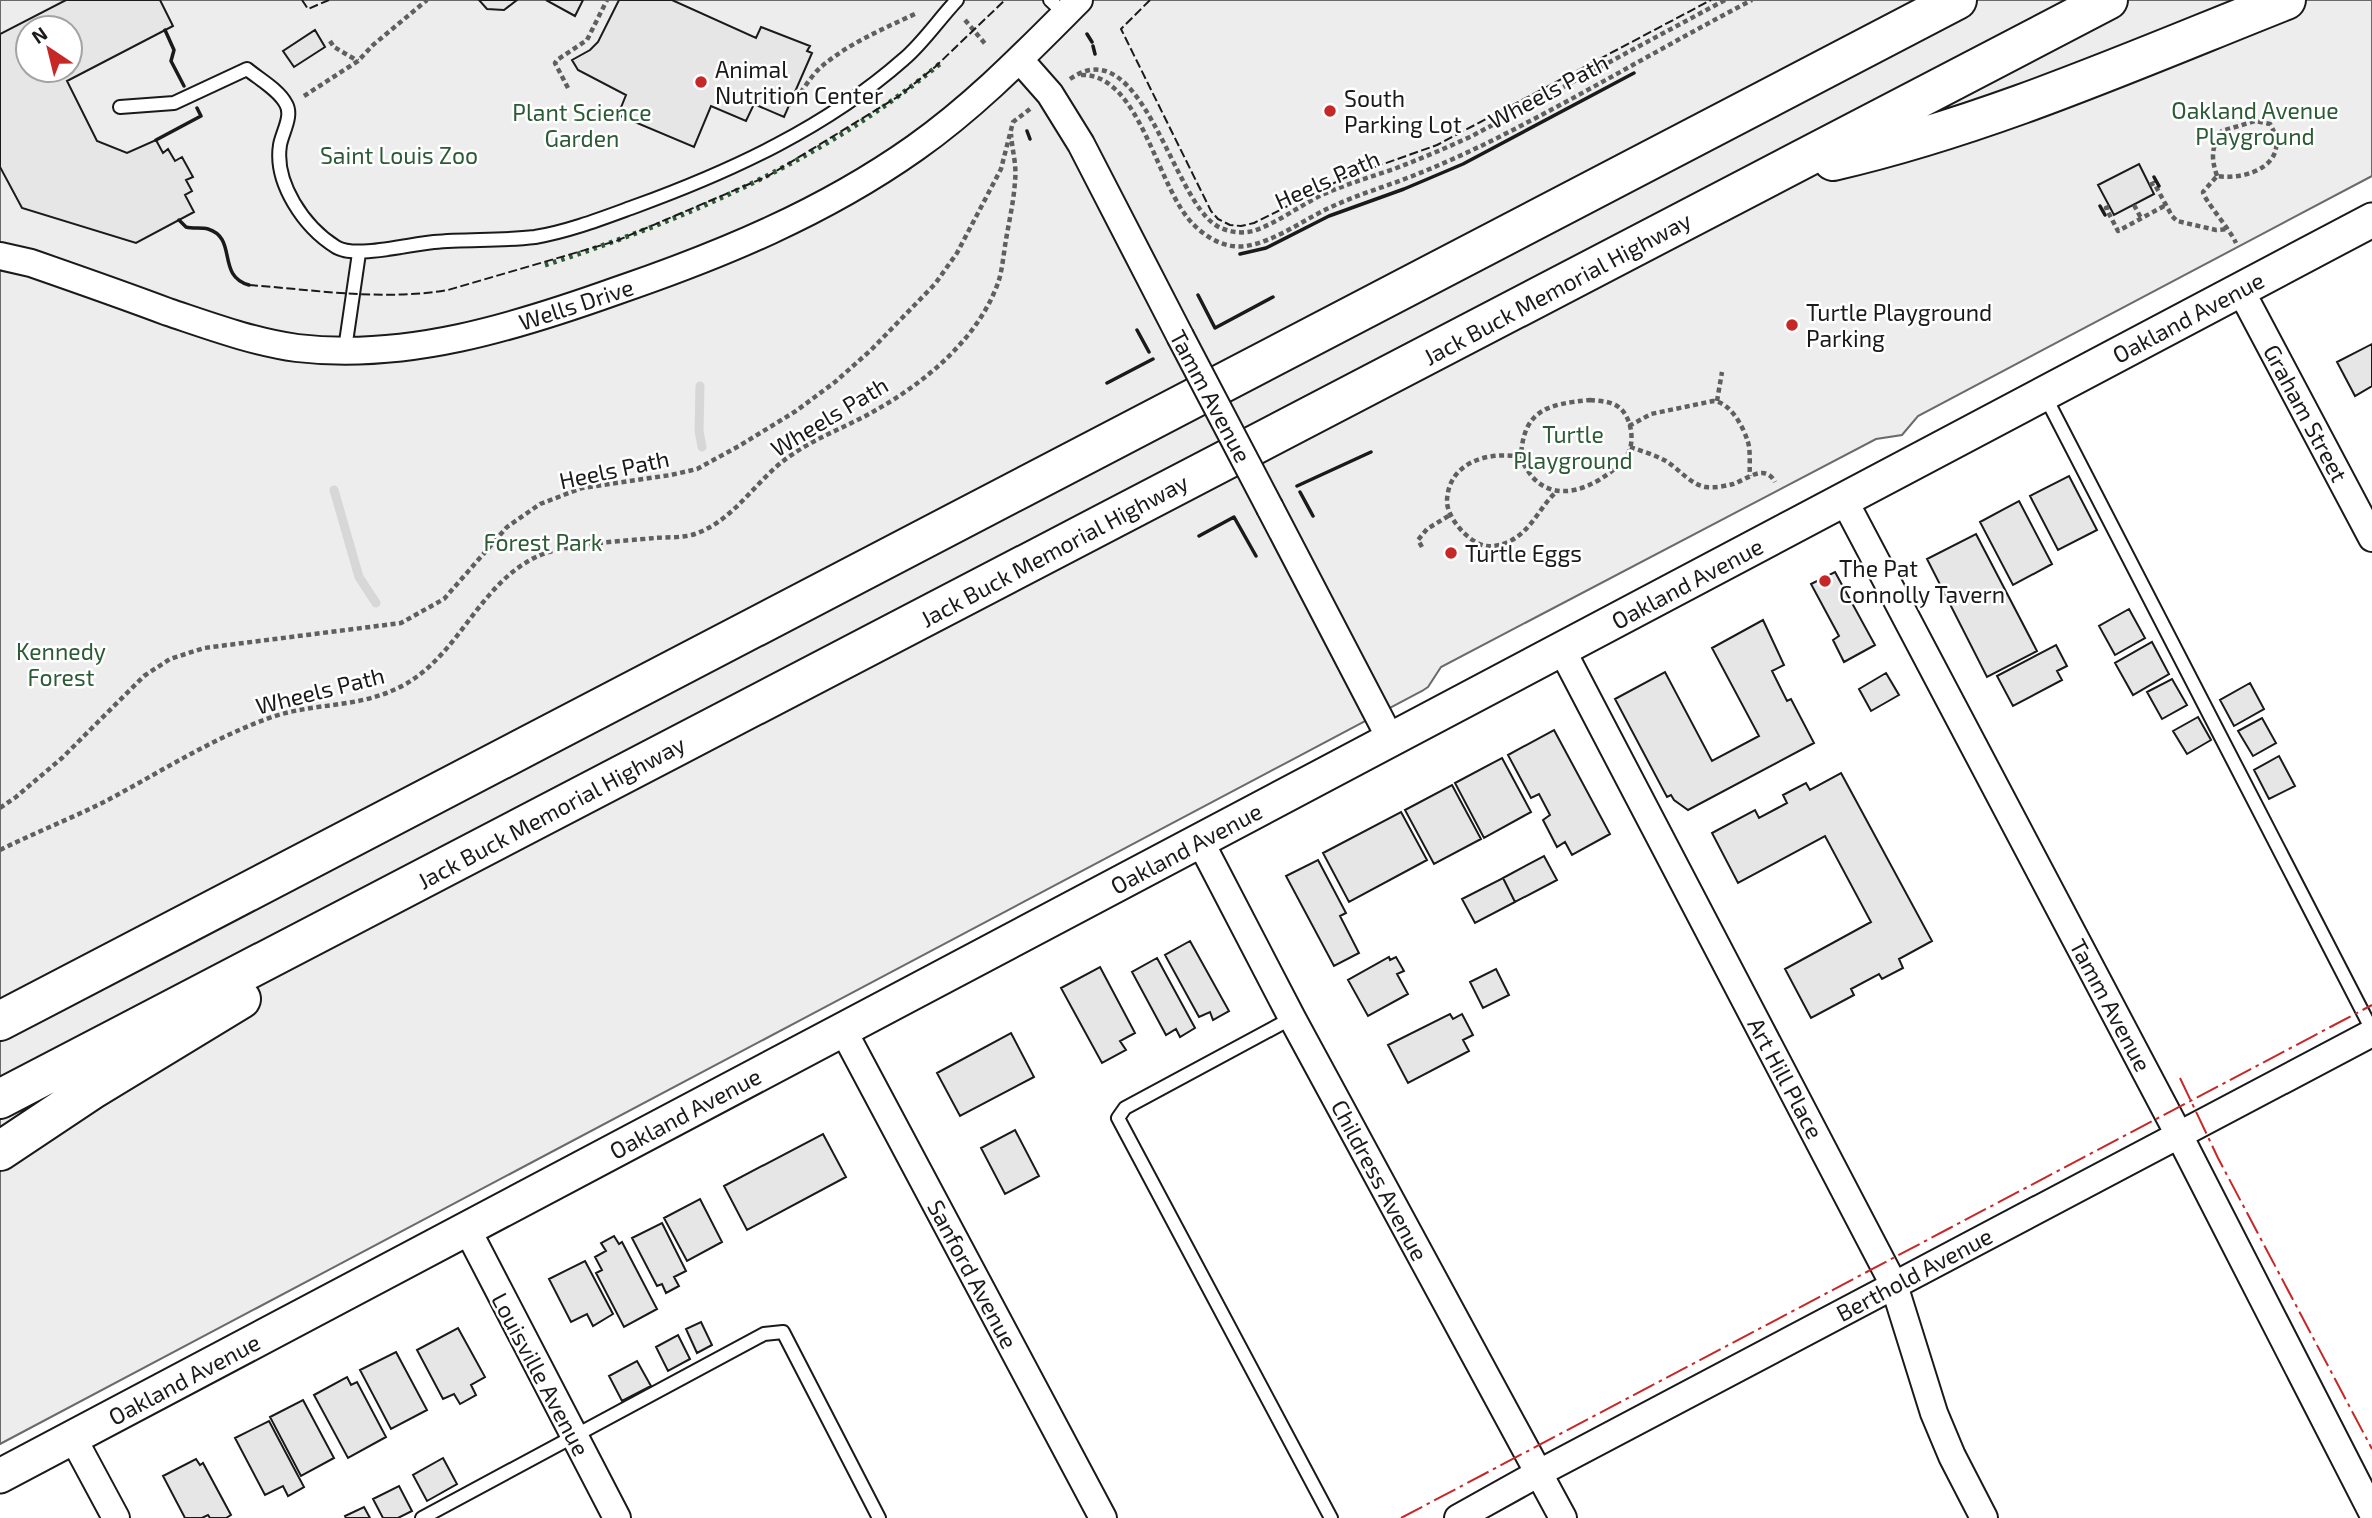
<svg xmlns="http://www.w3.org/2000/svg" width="2372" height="1518" font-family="'Exo 2',sans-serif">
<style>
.built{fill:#ededed;stroke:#6a6a6a;stroke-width:2;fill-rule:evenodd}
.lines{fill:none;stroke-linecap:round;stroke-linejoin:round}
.stream{stroke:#d7d7d7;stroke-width:9}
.building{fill:#e6e6e6;stroke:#1a1a1a;stroke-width:2;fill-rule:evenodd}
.service-casing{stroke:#1a1a1a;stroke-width:16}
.minor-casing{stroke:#1a1a1a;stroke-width:30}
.tertiary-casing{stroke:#1a1a1a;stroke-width:37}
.motorway-casing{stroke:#1a1a1a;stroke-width:42}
.path{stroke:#5f5f5f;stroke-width:4.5;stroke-dasharray:5 3.5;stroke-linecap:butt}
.service{stroke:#fff;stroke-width:12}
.minor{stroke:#fff;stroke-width:26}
.tertiary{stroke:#fff;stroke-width:33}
.motorway{stroke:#fff;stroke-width:38}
.minor-bridge-casing{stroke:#1a1a1a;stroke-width:30;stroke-linecap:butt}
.minor-bridge{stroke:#fff;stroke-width:26}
.hedge{stroke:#2b5a34;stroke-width:5;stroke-dasharray:3.5 5;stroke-linecap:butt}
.fence{stroke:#1a1a1a;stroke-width:2;stroke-dasharray:9 3.5;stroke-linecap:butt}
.wall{stroke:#1a1a1a;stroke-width:3.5}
.power{stroke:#c62828;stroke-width:2;stroke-dasharray:24 5 3.5 5;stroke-linecap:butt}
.poi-dot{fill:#c62828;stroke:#fff;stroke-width:2.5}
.labels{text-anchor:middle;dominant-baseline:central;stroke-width:5;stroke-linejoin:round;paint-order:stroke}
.poi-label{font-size:23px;fill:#1a1a1a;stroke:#fff;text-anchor:start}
.street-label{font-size:23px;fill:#1a1a1a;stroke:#fff}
.park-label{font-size:23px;fill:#2b5a34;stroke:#fff}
</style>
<rect width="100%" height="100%" fill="#fff"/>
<path class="built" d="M0,0H2372V176L1918,416L1902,435L1876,439L1441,667L1428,687L1422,691L0,1444ZM28,28H70V70H28Z"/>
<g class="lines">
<path class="stream" d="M700,386L699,431L702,447
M334,490L359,577L376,603"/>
</g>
<path class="building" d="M66,0H160L173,26L67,81L97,141L127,153L156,140L163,153L168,149L175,161L182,157L193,177L186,180L192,191L185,195L194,212L136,243L22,208L0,167V34ZM28,28H70V70H28Z
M479,0H517L504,10L487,9Z
M546,0H583L575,16Z
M619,0H672L756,38L761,27L810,46L807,51L812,53L784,117L754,104L746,121L711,106L694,147L618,115L626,95L578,70L572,60L590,50L598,42Z
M315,30L325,47L294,67L283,51Z
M2139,164L2154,194L2114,215L2098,185Z
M2372,344V386L2355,396L2337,362Z
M2069,476L2097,530L2058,550L2030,496Z
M2019,501L2052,564L2013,585L1980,522Z
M1976,534L2037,651L1987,677L1927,559Z
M1835,572L1875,645L1844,662L1833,640L1839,636L1811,584Z
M2129,609L2145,638L2115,655L2099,626Z
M1763,620L1784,665L1772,671L1787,701L1791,699L1814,743L1688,810L1674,800L1671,795L1667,797L1615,699L1665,672L1712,761L1759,736L1712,648Z
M2152,642L2169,674L2133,695L2115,663Z
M2056,645L2067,666L2057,671L2062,680L2013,706L1997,676Z
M1886,673L1899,695L1871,711L1859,689Z
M2172,679L2187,705L2162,719L2147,692Z
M2250,683L2264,709L2234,726L2220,700Z
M2198,717L2211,740L2187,754L2173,731Z
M2262,718L2276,743L2253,756L2238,731Z
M1554,730L1610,834L1572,855L1565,842L1557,847L1543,820L1550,815L1539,794L1531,798L1508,755Z
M2279,756L2295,786L2269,799L2254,770Z
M1502,758L1531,812L1484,838L1455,783Z
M1841,773L1932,941L1899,959L1903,968L1882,979L1879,974L1851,989L1854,995L1811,1018L1785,969L1871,922L1825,836L1738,883L1712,833L1755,810L1759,818L1787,803L1783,795L1806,783L1810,790Z
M1452,785L1481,839L1434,864L1405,810Z
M1401,812L1427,860L1349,902L1323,853Z
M1544,856L1557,880L1515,902L1503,878Z
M1318,860L1346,913L1340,916L1359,953L1334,966L1286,876Z
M1503,878L1515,902L1475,923L1462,899Z
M1190,941L1229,1011L1213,1020L1210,1012L1199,1017L1165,955Z
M1389,957L1390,960L1396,957L1404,971L1397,974L1408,994L1368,1016L1348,980Z
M1157,958L1195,1028L1180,1037L1176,1029L1166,1035L1132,972Z
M1100,967L1135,1033L1120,1041L1126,1050L1102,1063L1061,988Z
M1496,969L1509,995L1483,1008L1470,982Z
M1450,1014L1453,1019L1462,1014L1473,1035L1463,1040L1469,1051L1408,1083L1388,1045Z
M1011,1033L1034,1077L960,1116L937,1073Z
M1015,1130L1039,1176L1005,1194L981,1148Z
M823,1134L846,1177L747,1230L724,1186Z
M700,1199L722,1242L687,1261L664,1218Z
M662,1223L686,1271L674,1277L679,1286L666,1293L662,1284L657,1286L632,1238Z
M614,1236L619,1244L622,1242L657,1309L624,1327L596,1273L602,1270L595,1257L606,1251L601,1243Z
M585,1261L613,1314L593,1326L587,1314L571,1322L549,1279Z
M701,1322L712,1345L697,1353L686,1329Z
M458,1328L485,1377L471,1385L476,1395L460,1404L454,1394L443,1399L417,1350Z
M678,1335L690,1359L668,1371L656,1347Z
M396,1352L427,1410L391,1429L360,1370Z
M637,1361L651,1386L622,1401L609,1376Z
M347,1377L351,1385L357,1382L386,1437L348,1458L314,1395Z
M303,1400L334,1458L301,1476L270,1417Z
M269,1421L304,1487L288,1496L283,1486L265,1495L235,1438Z
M443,1458L457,1484L427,1501L413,1475Z
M196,1459L200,1465L203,1463L231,1515L226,1518H210L208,1515L202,1518H185L163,1476Z
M399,1486L412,1511L398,1518H383L373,1499Z
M364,1507L370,1518H346L345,1516Z"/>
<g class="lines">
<g class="service-casing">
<path id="service" d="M1050,0L1065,14
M120,107L174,103L247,69C259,79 279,90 286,104C293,116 282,133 280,145C274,183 304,227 336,247C355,259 410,244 434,242C467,239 502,241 535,237C570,231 603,218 636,206C732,171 827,127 904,59C923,43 939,19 957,0
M345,349L359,253
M2045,396L2372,1030
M1292,1018L1125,1108L1118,1118L1331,1518
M422,1518L764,1334L783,1332L879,1518"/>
</g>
<g class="minor-casing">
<path id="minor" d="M1020,60L1050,94L1081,144L1180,336
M0,256L31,263C77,279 123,295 168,312C210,326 253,342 297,348C406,361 515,327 616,291C721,255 823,213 915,148C976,105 1026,53 1079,0
M2240,289L2372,538
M1844,500L2179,1135L2372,1512
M1270,508L1391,740
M1562,650L1894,1285L1934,1413L1952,1456L1984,1518
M1200,841L1292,1018L1563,1518
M843,1030L1103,1518
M467,1229L617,1518
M73,1438L116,1518
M1458,1518L1539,1473L2372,1033"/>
</g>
<g class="tertiary-casing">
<path id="tertiary" d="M0,1476L2372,220"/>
</g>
<g class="motorway-casing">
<path id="motorway" d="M1833,161C1989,125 2137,59 2286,0
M0,1021L1957,0
M0,1099L2108,0
M0,1151L93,1089L241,999"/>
</g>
<path class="path" d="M965,20L987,46
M330,41L334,47L358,61
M1081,75C1141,73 1157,190 1194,225C1208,239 1227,249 1246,246C1278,241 1308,216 1338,204C1360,194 1384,187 1407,178C1434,168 1460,156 1485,144C1576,99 1662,47 1752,0
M1070,79C1142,28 1172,200 1217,226C1228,232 1241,234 1253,231C1278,223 1300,205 1324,194C1347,184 1370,177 1394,169C1420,159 1446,148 1472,136L1725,0
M568,88L555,63L557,60L587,40L607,0
M304,96L358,61L373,45L427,0
M789,105C800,98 808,78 821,67C849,43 883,29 917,13
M2217,176C2211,158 2211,147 2222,131L2255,121L2270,124C2293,162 2249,181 2217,176L2203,192C2204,200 2230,229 2236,243
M2150,185L2154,183L2172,216L2177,221L2216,230L2229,229
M2134,205L2141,218
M2109,207L2106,208L2118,231L2166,205
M1590,400C1599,401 1609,401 1617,406C1631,414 1636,442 1627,455C1621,465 1610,473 1599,480C1567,499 1535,495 1521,457C1523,409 1549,404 1590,400Z
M1717,401L1722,372
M1629,426L1651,414L1713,401C1730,402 1743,426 1748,442C1751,453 1749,465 1750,476
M1630,447C1642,451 1655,455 1666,461C1679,469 1691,485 1706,487C1715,488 1725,486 1733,484C1748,479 1765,463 1775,482
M1521,457C1490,451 1449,461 1447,500C1446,517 1469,544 1487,546C1496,547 1504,544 1512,540C1532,529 1540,507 1556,492
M1422,547L1418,540L1427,529L1450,515
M0,808L16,797L62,758L144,676L170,659L204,648L401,623L444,599L507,527L540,504L582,488L671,475L697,469L739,446L796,411L835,382L871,350L935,284L957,253L1001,169L1013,122L1030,109
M0,850C34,833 70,819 104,802C159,773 212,738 272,717C316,702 358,709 402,686C459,656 478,585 536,557C562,544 624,541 655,538C668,537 683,538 695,534C737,519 757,477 793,454C819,436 849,426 876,410C926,382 980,337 999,280C1003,266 1004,249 1007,234C1010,217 1014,199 1015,181C1017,165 1012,150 1011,134"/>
<use href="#service" class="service"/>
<use href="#minor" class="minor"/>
<use href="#tertiary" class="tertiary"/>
<use href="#motorway" class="motorway"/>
<g class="minor-bridge-casing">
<path id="minor-bridge" d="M1180,336L1270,508"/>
</g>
<use href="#minor-bridge" class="minor-bridge"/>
<path class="hedge" d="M545,265C687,219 826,159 942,62"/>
<path class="fence" d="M302,0L308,9L329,0
M1150,0L1121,29L1211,211L1218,219L1230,225L1241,226L1254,223L1344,178L1437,145L1711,0
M249,285C315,290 383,301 448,290L616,241L768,176L899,96L935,67L1005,0"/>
<path class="wall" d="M165,30L174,50L171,61L184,86
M1087,34L1092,42
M1093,46L1095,54
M1027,131L1030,139
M156,140L201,116L197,108
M2154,177L2159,186
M2100,206L2105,215
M179,220L186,227C193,229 201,227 208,229C238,238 216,276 249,285
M1240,254L1266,248L1329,216L1404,189L1463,164L1634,73
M1198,295L1215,328L1273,297
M1137,330L1149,352
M1107,383L1153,359
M1297,486L1371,452
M1300,492L1313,516
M1199,536L1234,517L1256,556"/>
<path class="power" d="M2180,1078L2218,1158L2372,1449
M1401,1518L2372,1005"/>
</g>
<g class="poi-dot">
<circle cx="701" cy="82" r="7"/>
<circle cx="1330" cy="111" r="7"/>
<circle cx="1792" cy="325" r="7"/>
<circle cx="1451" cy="553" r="7"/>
<circle cx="1825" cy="581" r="7"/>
</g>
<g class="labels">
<g class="poi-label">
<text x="715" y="69">Animal<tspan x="715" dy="26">Nutrition Center</tspan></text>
<text x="1344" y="98">South<tspan x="1344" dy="26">Parking Lot</tspan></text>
<text x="1806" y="312">Turtle Playground<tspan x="1806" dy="26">Parking</tspan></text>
<text x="1465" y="553">Turtle Eggs</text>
<text x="1839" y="568">The Pat<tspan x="1839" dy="26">Connolly Tavern</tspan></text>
</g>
<g class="street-label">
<text transform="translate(1548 91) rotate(-28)">Wheels Path</text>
<text transform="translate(1327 179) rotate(-24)">Heels Path</text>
<text transform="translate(1557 288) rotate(-28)">Jack Buck Memorial Highway</text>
<text transform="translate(576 304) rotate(-18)">Wells Drive</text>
<text transform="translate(2188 317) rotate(-28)">Oakland Avenue</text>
<text transform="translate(1211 396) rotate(62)">Tamm Avenue</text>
<text transform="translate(2306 413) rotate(62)">Graham Street</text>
<text transform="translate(829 416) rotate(-31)">Wheels Path</text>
<text transform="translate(614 469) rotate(-12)">Heels Path</text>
<text transform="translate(1054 550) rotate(-28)">Jack Buck Memorial Highway</text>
<text transform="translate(1687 583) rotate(-28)">Oakland Avenue</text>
<text transform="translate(320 690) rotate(-14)">Wheels Path</text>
<text transform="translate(551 812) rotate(-28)">Jack Buck Memorial Highway</text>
<text transform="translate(1186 848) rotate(-28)">Oakland Avenue</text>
<text transform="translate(2111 1005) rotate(62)">Tamm Avenue</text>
<text transform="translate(1786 1078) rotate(62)">Art Hill Place</text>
<text transform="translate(685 1113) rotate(-28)">Oakland Avenue</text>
<text transform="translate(1380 1180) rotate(62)">Childress Avenue</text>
<text transform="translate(973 1274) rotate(62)">Sanford Avenue</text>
<text transform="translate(1914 1274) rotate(-28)">Berthold Avenue</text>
<text transform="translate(541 1374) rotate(62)">Louisville Avenue</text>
<text transform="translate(184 1379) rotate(-28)">Oakland Avenue</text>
</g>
<g class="park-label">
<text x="2255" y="110">Oakland Avenue<tspan x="2255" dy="26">Playground</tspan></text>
<text x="582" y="112">Plant Science<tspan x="582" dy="26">Garden</tspan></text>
<text x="399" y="155">Saint Louis Zoo</text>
<text x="1573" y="434">Turtle<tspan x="1573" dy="26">Playground</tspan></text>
<text x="543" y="542">Forest Park</text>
<text x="61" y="651">Kennedy<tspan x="61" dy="26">Forest</tspan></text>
</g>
</g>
<g transform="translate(49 49) rotate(325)"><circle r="33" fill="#ffffff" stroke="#a3a3a3" stroke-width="2"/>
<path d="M0-5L12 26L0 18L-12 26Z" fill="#c62828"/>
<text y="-10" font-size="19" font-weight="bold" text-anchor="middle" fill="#1a1a1a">N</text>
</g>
</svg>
